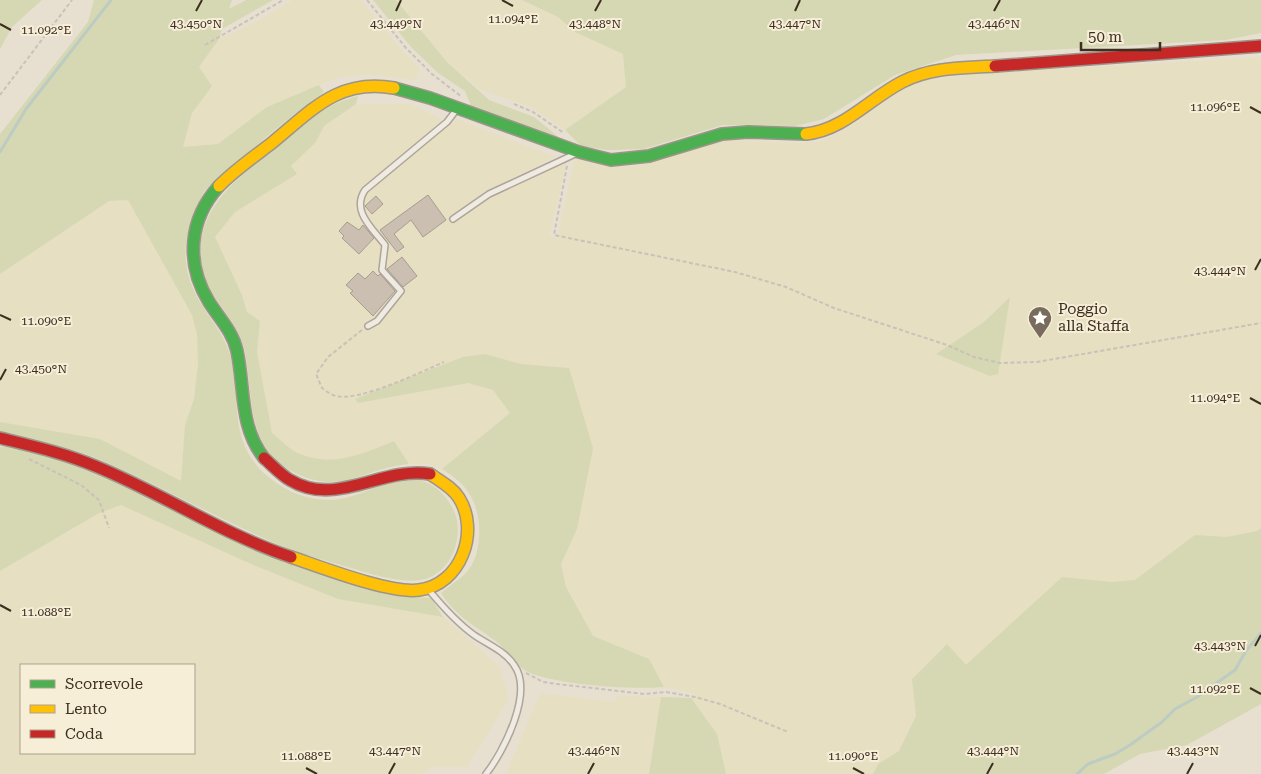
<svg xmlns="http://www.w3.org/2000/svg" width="1261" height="774" font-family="'Roboto Serif',serif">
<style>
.farmland{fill:#e6dfc2;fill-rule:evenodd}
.green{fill:#d6d7b3}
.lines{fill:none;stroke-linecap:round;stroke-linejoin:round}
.stream{stroke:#bcccc2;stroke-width:3}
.building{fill:#cbbfb2;stroke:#a89c90}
.lane-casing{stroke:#ada599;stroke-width:8}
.fast-casing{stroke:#9c958a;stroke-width:14}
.slow-casing{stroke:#9c958a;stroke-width:14}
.jam-casing{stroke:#9c958a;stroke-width:14}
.path{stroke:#c8c2b9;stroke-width:2;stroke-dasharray:4 2.5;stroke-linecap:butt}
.lane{stroke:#efebe3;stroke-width:5}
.fast{stroke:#4caf50;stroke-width:11}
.slow{stroke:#ffc107;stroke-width:11}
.jam{stroke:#c62828;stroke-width:11}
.ticks{fill:none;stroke:#3d2e20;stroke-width:2}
.labels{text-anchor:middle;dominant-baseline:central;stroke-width:4;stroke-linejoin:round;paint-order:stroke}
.poi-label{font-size:15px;fill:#3d2e20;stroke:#f7eed8;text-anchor:start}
.ticks-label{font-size:12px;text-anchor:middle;fill:#3d2e20;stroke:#f7eed8;stroke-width:4;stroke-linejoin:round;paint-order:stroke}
</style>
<rect width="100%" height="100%" fill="#e7e0d1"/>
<path class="farmland" d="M292,0H361L398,46L420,69L416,80L366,74L336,78L267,107L218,144L183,147L192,113L212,86L199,67L219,39L255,23Z
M396,0H522L558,17L575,32L623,54L626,87L565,130L531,107L479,89L447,62Z
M1261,57V528L1257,531L1227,537L1195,535L1135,580L1112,582L1062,577L966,666L947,644L912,679L916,716L899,751L878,764L873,774H726L717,734L691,698L693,693L664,687L649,659L593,636L566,587L561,564L577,529L569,368L521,364L484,354L463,357L355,399L358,403L468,383L493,390L510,413L442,469L428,464H409L394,441L358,456L322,461L299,454L272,433L257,352L260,321L247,312L242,295L215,237L235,212L297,174L291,166L316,142L324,126L356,104H410L443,120L381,172L383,179L456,119L555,157L497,186L507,190L567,162L549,236L557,238L575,158L605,167H622L643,165L727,140L796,143L817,142L841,133L897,93L917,82L937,79L975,74ZM1009,298L990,376L937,353L984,322Z
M128,200L192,315L197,334L198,364L194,399L185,425L181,482L100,439L0,422V274L109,201Z
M121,505L251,564L338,599L443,617L499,666L509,699L467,767H431L421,774H0V571L99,513ZM21,665H194V753H21Z
M540,693L614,702L617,696L661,697L649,774H506Z"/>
<path class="green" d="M0,0H42L12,27L0,49Z
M94,0H232L229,9L246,0H273L222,29L219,39L199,67L212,86L192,113L183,147L218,144L267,107L319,85L324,92C292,115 263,139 234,165C224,174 210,183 203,194C188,220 180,252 190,281C200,311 226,331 232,362C241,407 228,445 271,479C291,495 319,504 345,498C381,489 420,459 449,502C460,518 460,535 453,553C449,563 439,574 428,578C407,586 371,574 351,568C328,561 303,555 281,546C221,520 164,488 105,462C73,447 34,441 0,431V422L100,439L181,481L185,425L194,399L198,364L197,334L192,315L128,200L109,201L0,274V134L88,22Z
M373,0H396L447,62L489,100L534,117L561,139L471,106L465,91L438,73L411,47Z
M522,0H1261V33L1226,40L956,55L895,75L824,119L795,126L723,125L643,149L607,150L581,146L565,130L626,87L623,54L575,32L558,17Z
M358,96L356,104L324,126L316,142L291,166L297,174L235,212L215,237L242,295L247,312L260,321L257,352L272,433C281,440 290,450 300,454C332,468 365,453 394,441L409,464C364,468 343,495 297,474C246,451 253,398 245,352C239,321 209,300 202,269C191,211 237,179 276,147C304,123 321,106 358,96Z
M1010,297L998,374L990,376L936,354L984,322Z
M485,354L521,364L569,368L593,448L577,529L561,564L566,587L593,636L649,659L664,687C630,690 558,685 528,672C516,666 508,651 498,643C474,624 458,619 441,593C449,586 459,580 466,573C483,555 483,515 470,495C463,483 453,476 442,469L510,413L493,390L468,383L358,403L355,399L463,357Z
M9,446L84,467L399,596L431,598L443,617L338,599L251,564L121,505L99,513L0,571V447Z
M1261,528V704L1187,745L1140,754L1104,774H873L878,764L899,751L916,716L912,679L947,644L966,665L1062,577L1112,582L1135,580L1195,535L1227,537L1257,531Z
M661,697L691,698L717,734L726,774H649Z"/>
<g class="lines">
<path class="stream" d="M0,152L26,109L111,0
M1077,774L1088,764L1115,754L1130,745L1162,722L1175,709L1197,697L1235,670L1246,651L1261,633"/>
</g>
<path class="building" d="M428,195L446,220L423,237L411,220L394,234L404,247L397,252L380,230Z
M376,196L383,204L372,214L365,206Z
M347,222L359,230L363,225L374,238L359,254L342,238L344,236L339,231Z
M402,257L417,276L403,287L387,269Z
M373,271L378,276L380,274L395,291L373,316L350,293L353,291L346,285L358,273L365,279Z"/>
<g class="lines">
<g class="lane-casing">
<path id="lane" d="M453,219L489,194L575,154
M368,326L377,321L401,291L382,270L385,245C372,228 351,211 365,190L447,122L457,109
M428,589C442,606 456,622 474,635C487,644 505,651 514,665C534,692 504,751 486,774"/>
</g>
<g class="fast-casing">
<path id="fast" d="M394,88L430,98L579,152L611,160L649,156L722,134L748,132L806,134
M219,186C189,219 185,263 209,302C219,318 233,332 237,351C245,388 239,426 264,458"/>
</g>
<g class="slow-casing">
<path id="slow" d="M806,134C844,130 869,99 902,82C931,67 964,68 995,66
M219,186C236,169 255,156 273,142C312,110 339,78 394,88
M291,557C321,567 390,594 419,590C461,585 480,531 459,498C452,487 440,481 430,474"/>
</g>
<g class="jam-casing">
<path id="jam" d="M995,66L1261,46
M0,438C32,446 64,453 95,466C162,493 222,534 291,557
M264,458C272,465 281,475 290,480C336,508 382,466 430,474"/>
</g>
<path class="path" d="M367,0L406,48L432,74L462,97
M205,45L283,0
M0,95L72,0
M514,104L533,112L564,133
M567,166L554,235L735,272L786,287L834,308L947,345L974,357L1000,363L1037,362L1261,323
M362,330L328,357L316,374L322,388C326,391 331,395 336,396C359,402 421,372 444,362
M29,459L81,485L99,500L109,528
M526,673L543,682L557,684L644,694L666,692L695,697L720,704L788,732"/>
<use href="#lane" class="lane"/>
<use href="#fast" class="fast"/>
<use href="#slow" class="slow"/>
<use href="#jam" class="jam"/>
</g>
<path class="ticks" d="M502,0L513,6M196,11L202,0M396,11L401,0M595,11L601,0M795,11L800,0M994,11L1000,0M0,24L11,30M1250,107L1261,113M1255,270L1261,259M0,315L11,320M0,380L6,369M1250,398L1261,404M0,605L11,611M1255,646L1261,635M1250,688L1261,694M306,768L317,774M853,768L864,774M389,774L395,763M588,774L594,763M987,774L993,763M1187,774L1193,763"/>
<defs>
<g id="sight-pin" transform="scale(1.25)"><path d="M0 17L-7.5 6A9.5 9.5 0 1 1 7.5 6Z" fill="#786c5e" stroke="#f7eed8"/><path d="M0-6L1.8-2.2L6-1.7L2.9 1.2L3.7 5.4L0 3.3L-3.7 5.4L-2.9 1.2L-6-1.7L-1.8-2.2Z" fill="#fff"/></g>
</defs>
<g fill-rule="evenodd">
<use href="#sight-pin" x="1040" y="318"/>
</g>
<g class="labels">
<g class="poi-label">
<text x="1058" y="309">Poggio<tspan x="1058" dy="17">alla Staffa</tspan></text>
</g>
</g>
<g class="ticks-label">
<text x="513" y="23">11.094°E</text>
<text x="595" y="28">43.448°N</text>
<text x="196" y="28">43.450°N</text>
<text x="396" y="28">43.449°N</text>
<text x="795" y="28">43.447°N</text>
<text x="994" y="28">43.446°N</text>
<text x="46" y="34">11.092°E</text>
<text x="1215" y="111">11.096°E</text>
<text x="1220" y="275">43.444°N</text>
<text x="46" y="325">11.090°E</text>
<text x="41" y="373">43.450°N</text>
<text x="1215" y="402">11.094°E</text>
<text x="46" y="616">11.088°E</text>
<text x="1220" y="650">43.443°N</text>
<text x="1215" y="693">11.092°E</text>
<text x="395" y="755">43.447°N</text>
<text x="594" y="755">43.446°N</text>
<text x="993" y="755">43.444°N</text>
<text x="1193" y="755">43.443°N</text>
<text x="306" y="760">11.088°E</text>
<text x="853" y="760">11.090°E</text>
</g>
<rect x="20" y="664" width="175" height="90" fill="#f7eed8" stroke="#ada18e"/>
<rect x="30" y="680" width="25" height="8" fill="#4caf50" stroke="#ada18e"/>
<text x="65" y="689" font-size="15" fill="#3d2e20">Scorrevole</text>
<rect x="30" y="705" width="25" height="8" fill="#ffc107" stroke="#ada18e"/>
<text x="65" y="714" font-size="15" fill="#3d2e20">Lento</text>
<rect x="30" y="730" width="25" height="8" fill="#c62828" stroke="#ada18e"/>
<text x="65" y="739" font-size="15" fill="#3d2e20">Coda</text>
<path d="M1081 42v8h79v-8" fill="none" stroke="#3d2e20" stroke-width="2.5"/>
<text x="1088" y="42" font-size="15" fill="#3d2e20" stroke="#f7eed8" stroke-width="4" paint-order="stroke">50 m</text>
</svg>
